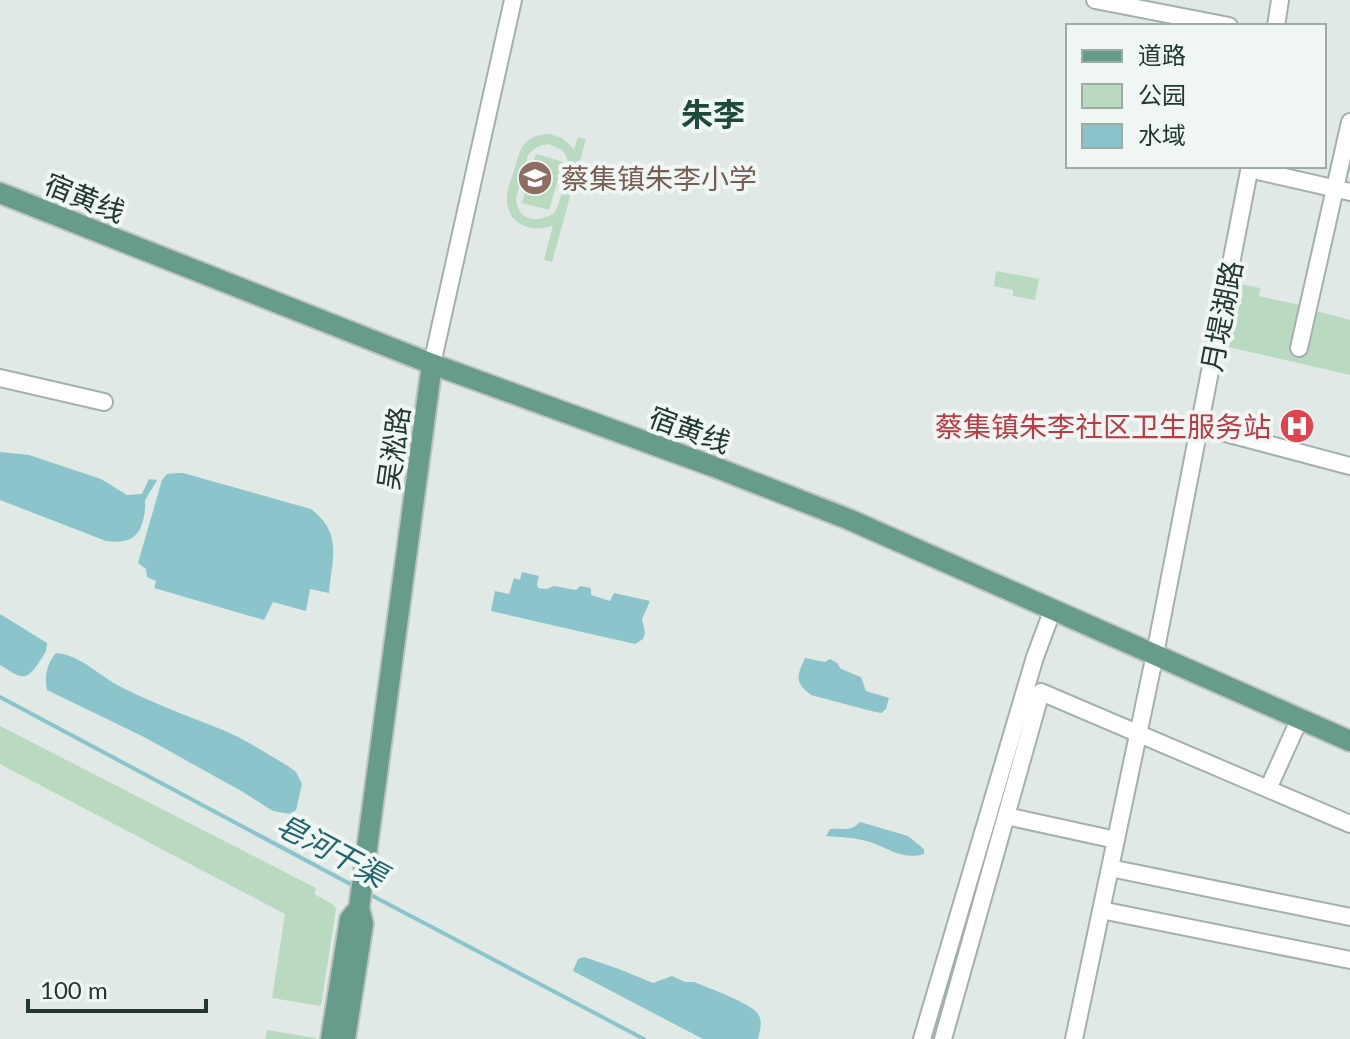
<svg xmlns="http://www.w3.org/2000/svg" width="1350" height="1039" font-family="Lato,'Noto Sans SC',sans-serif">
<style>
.green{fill:#bad9c1;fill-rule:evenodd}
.water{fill:#8bc4cb}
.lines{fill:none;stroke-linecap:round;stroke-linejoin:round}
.stream{stroke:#8bc4cb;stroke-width:4}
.minor-casing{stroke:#a3b0ab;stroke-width:20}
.major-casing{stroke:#bdc3c1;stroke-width:24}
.minor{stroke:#fff;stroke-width:16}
.major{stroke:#679c8c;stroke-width:20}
.labels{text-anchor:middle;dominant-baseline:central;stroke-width:8;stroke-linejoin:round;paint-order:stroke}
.education-label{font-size:28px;fill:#785e54;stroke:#f0f6f3;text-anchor:start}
.street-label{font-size:28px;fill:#223831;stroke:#f0f6f3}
.health-label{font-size:28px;fill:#be3a42;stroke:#f0f6f3;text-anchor:end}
.water-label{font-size:30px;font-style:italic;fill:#21666f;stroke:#f0f6f3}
.quarter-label{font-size:32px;font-weight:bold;fill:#1f493d;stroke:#f0f6f3}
</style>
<rect width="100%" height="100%" fill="#e0e9e5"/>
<path class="green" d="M549,134L562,138L574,149L578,137L586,139L552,262L544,260L553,225C533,234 508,225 507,201C506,191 511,180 514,171C517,161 519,149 526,142C533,136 541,134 549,134ZM548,144C574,151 569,167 563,187C561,196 559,205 554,213C537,224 517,221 516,198L528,155C534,148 540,145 548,144Z
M536,154L563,162L549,210L522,203Z
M996,271L1039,279L1035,300L1013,296V290L994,286Z
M1236,283L1260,288L1259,296L1305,306V308L1350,320V375L1224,346Z
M0,726L316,888L314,894L332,904L336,909L321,1006L272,998L285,914L0,764Z
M267,1030L316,1038V1039H265Z"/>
<path class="water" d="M0,452L29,455L101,479L127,495L142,494L149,479L157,480C154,487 150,490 147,497C143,503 146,502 145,509C142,537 131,544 106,541L0,500Z
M177,473H183L311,509C343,534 332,557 329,593L310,589L306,611L273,602L264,620L154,588L156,581L147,577L146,569L138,563L162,480L167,474Z
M522,572L539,576L537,584L538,588L546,589L554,586L576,590L580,586L591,588V595L610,601L614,593L650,601L642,619L645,633L643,639L635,644L491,611L495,591L509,594L514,578L520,580Z
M0,614L47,643C47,651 44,655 39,662C25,685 19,676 0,665Z
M56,653C81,655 99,676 121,687C153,703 190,717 223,730C245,739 267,754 288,766L296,772L302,784L296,810L290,814L273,811L243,792L144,737L47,690C44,676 47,664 56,653Z
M805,658L825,662L830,659L837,663L841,669L861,677L866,691L889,698L886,709L881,713L871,711L811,695C794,683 797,675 805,658Z
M860,822L908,836L924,849V854C904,860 891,850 873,843C859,838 841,837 826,836L830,829C841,828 851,832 860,822Z
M584,957L619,969L653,983L672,976L685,982H694C706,987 753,1004 758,1014C763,1021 760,1031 758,1039H703L573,971L578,959Z"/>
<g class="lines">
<path class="stream" d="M0,697L354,886
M369,894L644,1039"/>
<g class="minor-casing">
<path id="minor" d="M1095,0L1229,26
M1276,26L1280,0
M1249,169L1350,192
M1299,348L1350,122
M432,364L513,0
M0,378L104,402
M1199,426L1350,466
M1268,789L1300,718
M1006,816L1116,840
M1110,868L1350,917
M1101,910L1350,960
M922,1039L1035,657L1053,609
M943,1039L1041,692L1350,824
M1074,1039L1155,654L1250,166"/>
</g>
<g class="major-casing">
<path id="major" d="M0,193L432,364L712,466L848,519L1350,741
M331,1039L350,919L359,908
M345,1039L363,924L359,908L432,364"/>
</g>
<use href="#minor" class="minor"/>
<use href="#major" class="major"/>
</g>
<defs>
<g id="school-disc" transform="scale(1.8)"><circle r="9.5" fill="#8d6e63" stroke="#f0f6f3"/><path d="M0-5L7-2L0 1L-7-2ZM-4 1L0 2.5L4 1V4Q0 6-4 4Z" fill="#fff"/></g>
<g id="hospital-disc" transform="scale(1.8)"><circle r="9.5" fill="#e0444e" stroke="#f0f6f3"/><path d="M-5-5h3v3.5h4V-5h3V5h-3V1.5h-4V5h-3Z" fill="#fff"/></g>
</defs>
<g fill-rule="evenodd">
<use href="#school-disc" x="535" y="178"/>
<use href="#hospital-disc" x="1297" y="426"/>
</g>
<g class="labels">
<g class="education-label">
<text x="561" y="178">蔡集镇朱李小学</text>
</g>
<g class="street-label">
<text transform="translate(85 197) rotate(22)">宿黄线</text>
<text transform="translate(1221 316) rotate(-79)">月堤湖路</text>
<text transform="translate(690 429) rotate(20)">宿黄线</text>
<text transform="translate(393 448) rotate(-82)">吴淞路</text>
</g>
<g class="health-label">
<text x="1271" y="426">蔡集镇朱李社区卫生服务站</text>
</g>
<g class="water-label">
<text transform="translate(332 849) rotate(28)">皂河干渠</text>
</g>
<g class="quarter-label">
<text x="713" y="113">朱李</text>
</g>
</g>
<rect x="1066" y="24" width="260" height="144" fill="#f0f6f3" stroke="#9eaaa5" stroke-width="2"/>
<rect x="1082" y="50" width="40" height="12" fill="#679c8c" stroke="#9eaaa5" stroke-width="2"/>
<text x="1138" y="64" font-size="24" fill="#223831">道路</text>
<rect x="1082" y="84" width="40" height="24" fill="#bad9c1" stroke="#9eaaa5" stroke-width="2"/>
<text x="1138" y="104" font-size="24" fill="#223831">公园</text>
<rect x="1082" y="124" width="40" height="24" fill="#8bc4cb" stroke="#9eaaa5" stroke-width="2"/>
<text x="1138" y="144" font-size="24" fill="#223831">水域</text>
<path d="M28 999v12h178v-12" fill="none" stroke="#223831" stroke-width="4"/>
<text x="40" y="999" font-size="24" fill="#223831" stroke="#f0f6f3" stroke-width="6" paint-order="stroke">100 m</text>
</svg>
